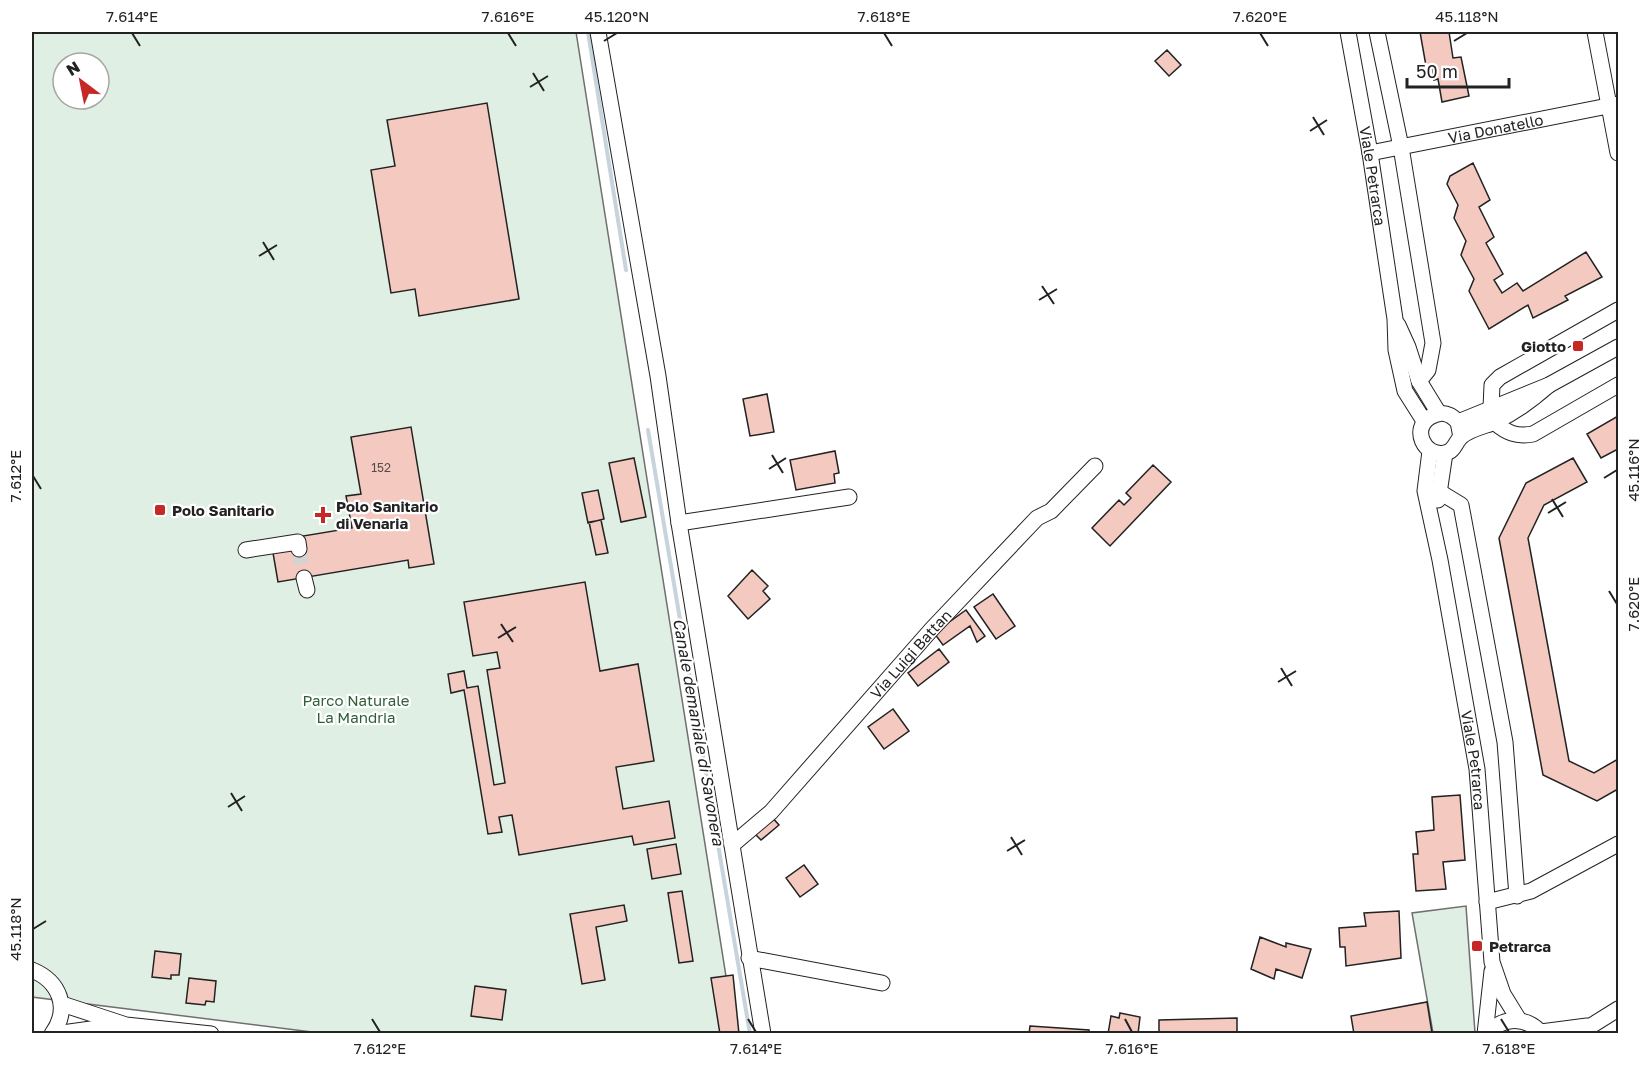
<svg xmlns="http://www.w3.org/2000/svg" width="1650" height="1065" font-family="'Golos Text',sans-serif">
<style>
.green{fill:#e0efe3;stroke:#6f6f6f;stroke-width:1.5;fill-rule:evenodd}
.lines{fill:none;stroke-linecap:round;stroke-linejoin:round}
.stream{stroke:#c7d3dd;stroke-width:4}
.building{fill:#f3c9c0;stroke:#222;stroke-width:1.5}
.minor-tunnel{stroke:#d3d3d3;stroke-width:15;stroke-dasharray:15 8;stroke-linecap:butt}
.minor-casing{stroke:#222;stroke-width:17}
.minor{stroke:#fff;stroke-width:15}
.ticks{fill:none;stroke:#222;stroke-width:2}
.poi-dot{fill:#c62828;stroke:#fff;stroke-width:2}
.labels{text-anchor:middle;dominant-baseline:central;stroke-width:4.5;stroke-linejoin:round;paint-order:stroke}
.number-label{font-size:12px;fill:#564c4a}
.street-label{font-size:15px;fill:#222;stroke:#fff}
.poi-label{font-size:15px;font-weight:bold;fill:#222;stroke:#fff;text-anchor:start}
.park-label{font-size:15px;fill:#2f5e38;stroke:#fff}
.water-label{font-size:16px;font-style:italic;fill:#222;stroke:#fff}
.neatline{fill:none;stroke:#222;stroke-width:2}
.ticks-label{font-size:15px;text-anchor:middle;fill:#222}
</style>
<rect width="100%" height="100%" fill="#fff"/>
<path class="green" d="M32,32H576L735,1033L328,1034L32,997ZM63,63H99V99H63Z
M1466,906L1475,1033H1433L1412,913Z"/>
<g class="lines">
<path class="stream" d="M588,32L626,270
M648,430L750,1034"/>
</g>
<path class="building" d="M1420,32H1449L1453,58L1461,57L1469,96L1442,102L1438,79L1434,80L1432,66H1426Z
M1167,50L1181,65L1169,76L1155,61Z
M487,103L519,299L419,316L415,289L391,293L371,170L395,166L387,120Z
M1473,163L1490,200L1479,207L1494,237L1486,243L1503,274L1494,280L1502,293L1517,283L1523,291L1586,252L1602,277L1565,296L1568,300L1533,318L1528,305L1489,329L1469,291L1474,279L1461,255L1466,241L1454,218L1458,205L1447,184L1450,176Z
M767,394L774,432L750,436L743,399Z
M1618,416V449L1601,458L1587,434Z
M411,427L434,564L409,568L408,560L278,582L273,553L306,548L303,536L352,528L346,496L361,494L351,437Z
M835,451L839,473L834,474L835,483L796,490L790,460Z
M634,458L646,517L621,522L609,463Z
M1573,458L1587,482L1544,505L1528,538L1569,761L1594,773L1618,759V789L1597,801L1543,775L1499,538L1526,483Z
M1153,465L1171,482L1110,546L1092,528L1119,500L1124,505L1131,498L1126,493Z
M598,490L604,519L588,523L582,493Z
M601,520L608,553L596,555L589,522Z
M752,570L768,586L763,591L770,599L748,619L728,596Z
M585,582L600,671L638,664L654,761L616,767L623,809L669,801L675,838L634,845L632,836L519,855L512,815L499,817L502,832L488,834L464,690L451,693L448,674L464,671L467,688L478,686L494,785L505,783L487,670L500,668L497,652L473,656L464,602Z
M993,594L1015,626L996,639L974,607Z
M966,610L985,636L977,642L970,626L943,645L934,633Z
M939,649L949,662L918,686L908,673Z
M893,709L909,731L884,749L868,727Z
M1460,795L1465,860L1443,862L1446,889L1416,891L1413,854H1418L1416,832L1434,830L1432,797Z
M770,815L779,825L761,840L752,831Z
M676,844L681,874L652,879L647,849Z
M804,865L818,884L800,897L786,878Z
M682,891L693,961L679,963L668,893Z
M624,905L627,921L596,927L605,980L582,984L570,914Z
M1399,911L1401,958L1346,966L1345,947H1340L1339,928L1366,926L1364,913Z
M1260,937L1286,947V943L1311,949L1302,978L1276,969L1274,979L1251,969Z
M155,951L181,954L179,975H171V979L152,977Z
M733,975L739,1034H720L711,978Z
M189,978L216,981L214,1002L206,1001L205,1005L186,1003Z
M475,986L506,990L502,1020L471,1016Z
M1427,1002L1432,1033L1354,1034L1351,1016Z
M1120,1013L1140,1017L1138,1034H1108L1111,1016L1119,1018Z
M1237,1018V1034H1159V1020Z
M1030,1026L1089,1030V1034H1029Z"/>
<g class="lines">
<path class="minor-tunnel" d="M299,549L304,578"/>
<g class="minor-casing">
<g id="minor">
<path d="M598,32L658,376L679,523L763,1034"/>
<path id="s1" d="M1348,32L1370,153L1395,319L1396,350L1405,391L1424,421"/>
<path d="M1377,32L1401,147L1433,343L1428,370L1419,381"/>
<path d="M1595,32L1618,153"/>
<path id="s2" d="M1370,153L1618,104"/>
<path d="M1398,325L1408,347L1419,381L1438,412"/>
<path d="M1491,408L1492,385L1500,377L1618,310"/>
<path d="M1458,422L1549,385L1618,347"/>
<path d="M1494,422C1507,433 1516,437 1533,434L1618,385"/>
<path d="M1461,437L1458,422C1449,412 1441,411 1430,417C1411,429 1424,457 1445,453C1455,451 1455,442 1461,437C1469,429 1485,426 1495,422C1516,412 1532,400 1549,385"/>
<path id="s3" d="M1430,451L1425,491L1440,560L1477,769L1492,962L1503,994L1519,1020"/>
<path d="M1438,491L1461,505L1505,742L1517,896"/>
<path d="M1438,500L1445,453"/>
<path d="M679,523L849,497"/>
<path d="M246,550L298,542L299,549"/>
<path d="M304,578L307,590"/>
<path id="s4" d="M732,845L771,812L931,630L1037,518L1051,511L1095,466"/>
<path d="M1487,902L1531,891L1618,844"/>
<path d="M749,958L882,983"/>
<path d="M32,970C59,981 71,1008 52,1034"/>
<path d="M62,1004L126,1025L211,1034"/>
<path d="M1541,1032L1587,1026"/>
<path d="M55,1034L120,1025"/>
<path d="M1485,1034L1492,971"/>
<path d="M1488,1034C1502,1016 1527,1016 1542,1034"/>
<path d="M1578,1034L1618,1009"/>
</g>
</g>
<use href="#minor" class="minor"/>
</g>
<path class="ticks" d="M132,33L140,46M508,33L516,46M884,33L892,46M1260,33L1268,46M604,41L617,33M1454,41L1467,33M533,73L544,91M530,87L548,76M1313,117L1324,135M1310,131L1327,120M263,242L274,260M259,256L277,245M1042,286L1054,304M1039,300L1057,289M772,455L783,473M769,469L786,458M33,476L41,489M1604,478L1617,470M1552,499L1563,517M1548,513L1566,502M1609,591L1617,604M501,624L513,642M498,638L516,627M1281,668L1292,686M1278,682L1296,671M231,793L242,811M228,807L245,796M1011,837L1022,855M1007,851L1025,840M33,929L46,921M372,1019L380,1032M748,1019L756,1032M1125,1019L1132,1032M1501,1019L1509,1032"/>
<g class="poi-dot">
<rect x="1572" y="340" width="12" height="12" rx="3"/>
<rect x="154" y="504" width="12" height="12" rx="3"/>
<path d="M320 506h6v6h6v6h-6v6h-6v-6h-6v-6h6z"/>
<rect x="1471" y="940" width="12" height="12" rx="3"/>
</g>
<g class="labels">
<g class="number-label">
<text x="381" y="467">152</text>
</g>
<g class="street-label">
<text stroke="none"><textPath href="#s2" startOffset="128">Via Donatello</textPath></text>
<text stroke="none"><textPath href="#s1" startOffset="146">Viale Petrarca</textPath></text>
<text stroke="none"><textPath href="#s4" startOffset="262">Via Luigi Battan</textPath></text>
<text stroke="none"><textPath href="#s3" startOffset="314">Viale Petrarca</textPath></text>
</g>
<g class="poi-label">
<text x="1566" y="346" text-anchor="end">Giotto</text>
<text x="336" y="506">Polo Sanitario<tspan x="336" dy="17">di Venaria</tspan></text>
<text x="172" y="510">Polo Sanitario</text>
<text x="1489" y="946">Petrarca</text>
</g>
<g class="park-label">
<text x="356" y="700">Parco Naturale<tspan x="356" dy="17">La Mandria</tspan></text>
</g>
<g class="water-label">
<text transform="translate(699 732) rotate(80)">Canale demaniale di Savonera</text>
</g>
</g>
<rect width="1650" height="1065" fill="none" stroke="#ffffff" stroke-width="66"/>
<g transform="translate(81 81) rotate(328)"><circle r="28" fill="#ffffff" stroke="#a7a7a7" stroke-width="1.5"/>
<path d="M0-4.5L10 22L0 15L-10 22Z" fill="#c62828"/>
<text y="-9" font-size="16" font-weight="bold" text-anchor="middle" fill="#222222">N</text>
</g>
<path d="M1407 78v9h102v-9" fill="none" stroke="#222222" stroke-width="3"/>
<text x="1416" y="78" font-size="18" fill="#222222" stroke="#ffffff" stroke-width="4.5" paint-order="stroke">50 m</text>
<rect x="33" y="33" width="1584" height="999" class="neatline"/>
<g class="ticks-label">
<text x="132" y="22">7.614°E</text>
<text x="508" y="22">7.616°E</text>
<text x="617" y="22">45.120°N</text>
<text x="884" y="22">7.618°E</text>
<text x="1260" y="22">7.620°E</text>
<text x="1467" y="22">45.118°N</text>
<text transform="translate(1634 470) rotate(-90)" y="5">45.116°N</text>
<text transform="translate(16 476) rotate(-90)" y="5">7.612°E</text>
<text transform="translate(1634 604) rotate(-90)" y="5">7.620°E</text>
<text transform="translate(16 929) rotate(-90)" y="5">45.118°N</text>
<text x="380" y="1054">7.612°E</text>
<text x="756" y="1054">7.614°E</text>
<text x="1132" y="1054">7.616°E</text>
<text x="1509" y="1054">7.618°E</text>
</g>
</svg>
